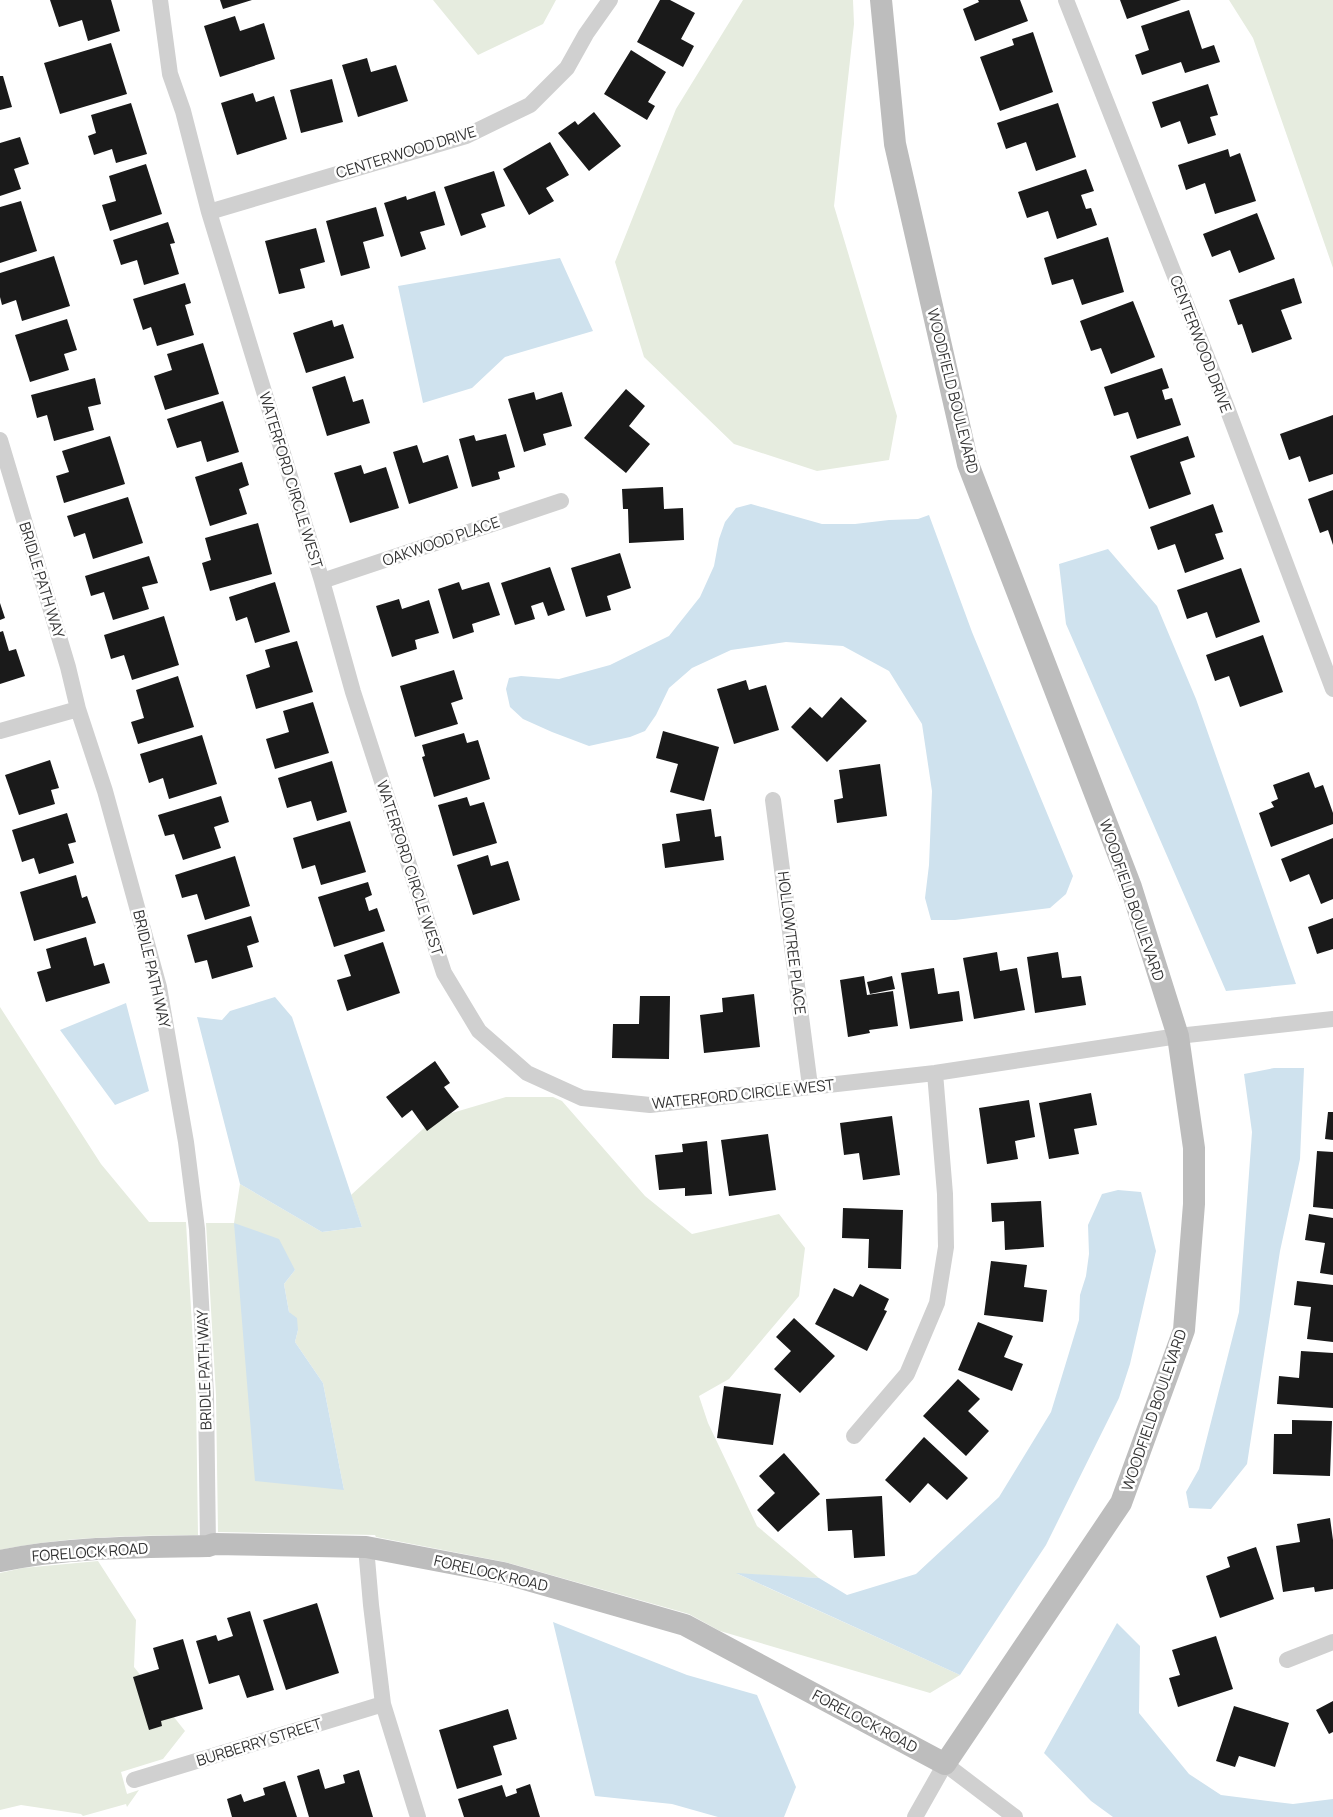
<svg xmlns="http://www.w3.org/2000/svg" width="1333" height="1817" font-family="Manrope,sans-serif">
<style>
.green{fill:#e6ecdf;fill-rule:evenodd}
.water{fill:#cfe2ee}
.building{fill:#1a1a1a}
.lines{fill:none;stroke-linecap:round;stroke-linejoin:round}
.street{stroke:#d0d0d0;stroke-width:16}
.secondary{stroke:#bdbdbd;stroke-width:22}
.labels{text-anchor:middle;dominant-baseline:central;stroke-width:5;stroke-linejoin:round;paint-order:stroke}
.street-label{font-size:15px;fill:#333;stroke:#fff}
</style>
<rect width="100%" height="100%" fill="#fff"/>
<path class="green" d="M433,0H556L543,24L478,55Z
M743,0H853L854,24L834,206L897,416L889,460L817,471L734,444L644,357L615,262L676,109Z
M1229,0H1333V268L1253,38Z
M0,1007L101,1164L149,1222H186L196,1395L198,1535C132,1536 65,1536 0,1550Z
M506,1097H553L562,1101L645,1196L692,1234L779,1214L805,1248L799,1296L729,1379L699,1396L708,1423L757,1526L819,1578L738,1574L960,1675L930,1693L720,1631L689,1614L505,1562L376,1537L375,1535L218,1532L216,1396L206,1223H234L240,1184L322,1232L362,1227L351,1195L435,1118ZM234,1223L295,1270L284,1284L289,1312L298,1330L295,1342L323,1383L344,1490Z
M98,1561L136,1620L134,1667L185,1731L163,1759L121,1772L127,1794L139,1790L127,1807L126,1804L83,1816L81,1814L21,1805L0,1810V1573L23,1568Z"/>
<path class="water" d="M560,258L593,331L505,357L472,388L423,403L398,286Z
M751,504L822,524H855L889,520L918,519L929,515L972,632L1073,876L1066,894L1050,908L955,920H931L925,898L929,865L932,791L922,724L889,671L843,646L786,642L731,650L692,668L669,688L656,715L645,731L630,737L589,746L552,732L523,719L510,707L506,689L509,678L521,676L559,679L610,665L669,636L700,597L714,566L719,539L725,522L736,508Z
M1108,549L1157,606L1196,699L1296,984L1226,991L1066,624L1059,564Z
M275,997L292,1017L362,1227L322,1232L240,1184L197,1017L222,1020L230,1011Z
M126,1003L149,1091L115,1105L60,1030Z
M1274,1068H1304L1300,1159L1280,1251L1247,1464L1211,1509L1189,1508L1186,1492L1199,1469L1239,1312L1252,1132L1244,1074Z
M1118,1190L1141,1192L1156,1251L1130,1364L1119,1398L1046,1545L960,1675L736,1573L819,1578L847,1595L916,1574L999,1497L1051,1412L1079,1320L1080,1295L1086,1276L1089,1254L1088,1225L1102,1194Z
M234,1223L279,1239L295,1270L284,1284L289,1312L297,1318L298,1330L295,1342L323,1383L344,1490L255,1481Z
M553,1622L687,1675L757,1695L796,1787L784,1817H718L672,1804L595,1796Z
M1117,1623L1140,1646L1139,1713L1189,1774L1221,1795L1293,1804L1333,1799V1817H1113L1091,1801L1044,1753Z"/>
<path class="building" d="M50,0H111L120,31L88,41L82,20L59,27Z
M220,0H252L223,9Z
M660,0H670L695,13L681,39L694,46L683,67L637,42Z
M978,0H1020L1028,21L975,41L963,9L979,2Z
M1120,0H1181L1127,19Z
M1189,10L1202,49L1214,45L1220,62L1185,73L1181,62L1142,75L1135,55L1149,50L1141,26Z
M235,16L240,31L264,23L275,59L220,77L204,26Z
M1033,32L1053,92L1000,111L980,57L1014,45L1012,39Z
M111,43L127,94L60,114L44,63Z
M631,50L666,72L648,102L655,106L647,120L604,94Z
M367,58L371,72L396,65L408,101L358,117L342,65Z
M0,76H3L12,107L0,110Z
M332,79L343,122L301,133L290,90Z
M1208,84L1218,115L1210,117L1216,135L1188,144L1180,121L1161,128L1152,102Z
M253,93L256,102L274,96L287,139L237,155L221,103Z
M131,103L147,154L116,163L112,149L94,155L88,136L96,133L91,115Z
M1058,103L1076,157L1036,171L1026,142L1006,149L997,123Z
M594,112L621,146L589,171L558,133L575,121L578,125Z
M20,137L29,164L14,169L21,189L0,196V143Z
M550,142L569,175L546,188L554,201L529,215L503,169Z
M1228,149L1230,157L1240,153L1256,201L1215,214L1205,183L1186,190L1178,165Z
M146,164L162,214L110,231L102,205L116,201L109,176Z
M1086,169L1094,191L1081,195L1086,209L1091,208L1097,225L1057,239L1048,211L1027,218L1018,192Z
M494,171L505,206L481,214L486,227L461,236L444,187Z
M435,191L445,225L420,232L426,249L401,257L384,203L406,196L407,200Z
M21,201L37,251L0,263V207Z
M376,207L384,236L363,242L370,268L341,276L326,221Z
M1257,213L1275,259L1239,273L1230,250L1212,257L1203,234Z
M168,222L175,243L170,244L179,274L144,285L137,260L121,265L113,240Z
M316,228L325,262L300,269L305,288L279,294L265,241Z
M1108,237L1124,292L1082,305L1073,279L1052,285L1044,258Z
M54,256L70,306L22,321L16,300L2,305L0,297V273Z
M1294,278L1302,303L1281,310L1292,339L1252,353L1242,324L1238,325L1229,300Z
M185,283L191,303L185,305L194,335L157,346L151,327L143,330L133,299Z
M1133,301L1155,357L1111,374L1101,348L1091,351L1080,321Z
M67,319L77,350L64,354L69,370L30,382L15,335Z
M332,320L334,327L343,324L354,358L306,373L293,333Z
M203,343L219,394L165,410L154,376L172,370L167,354Z
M1162,368L1169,388L1162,390L1165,400L1172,398L1181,425L1137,439L1128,412L1114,416L1104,387Z
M345,376L353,402L363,399L370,423L327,436L312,387Z
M95,378L101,404L88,407L94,430L54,441L47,415L37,418L31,395Z
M626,389L645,406L629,426L650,444L626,473L584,438Z
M534,392L536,400L562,392L572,426L543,434L546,445L524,452L508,399Z
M223,401L239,452L207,462L201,441L177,448L167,419Z
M1333,415V474L1309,482L1300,456L1289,460L1280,434Z
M506,434L515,467L498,472L500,479L472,487L459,439L474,435L476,441Z
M110,436L125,484L64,503L56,476L69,472L62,451Z
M1188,436L1195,457L1180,462L1191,494L1149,509L1130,456Z
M417,445L423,463L448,455L458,488L409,504L393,452Z
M242,462L249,485L239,489L247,514L210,526L195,477Z
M361,465L364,474L386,467L399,508L350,523L334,473Z
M663,487L664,509L683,508L684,540L629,543L628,509H623L622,489Z
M1333,490V545L1328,530L1320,533L1308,499Z
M128,497L143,543L93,559L85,533L74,537L67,516Z
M1213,504L1223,532L1215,534L1224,559L1185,573L1175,544L1158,550L1150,527Z
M258,523L272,574L210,591L202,563L211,560L205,538Z
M620,553L631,588L607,596L611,610L586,617L571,568Z
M149,556L158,583L142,587L149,609L113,620L104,592L91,596L85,576Z
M550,567L565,610L548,616L543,602L531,606L535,619L515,625L501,583Z
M1241,568L1260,622L1216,638L1207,612L1187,619L1177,590Z
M275,582L290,632L255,643L247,617L236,621L229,597Z
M459,582L462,590L489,582L500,615L472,624L474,632L453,639L438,589Z
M399,599L402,609L429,600L439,633L415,640L417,649L392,657L376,606Z
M0,603L5,618L0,620Z
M164,616L179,665L132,680L124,655L111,659L104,635Z
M3,631L9,651L16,649L25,676L0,684V632Z
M1263,635L1283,692L1240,707L1229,676L1215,681L1206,655Z
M297,641L313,692L256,709L246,675L270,667L265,650Z
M454,670L463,699L451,703L458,724L415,737L400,686Z
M178,676L194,727L138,744L131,722L144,718L136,690Z
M746,680L749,690L766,685L779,730L734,744L717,689Z
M841,697L867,721L827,762L791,727L810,707L822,718Z
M313,702L329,753L275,769L266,739L289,732L283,711Z
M663,731L719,747L704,801L670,792L678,764L656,758Z
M464,733L467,743L478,740L490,779L434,797L422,757L425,756L422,745Z
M202,735L217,784L169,799L163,778L149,783L140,754Z
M50,760L59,788L51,790L55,804L19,815L5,775Z
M332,761L347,812L317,821L311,801L287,808L278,778Z
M880,764L887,816L837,823L834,800L843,798L839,770Z
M1309,772L1315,788L1323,785L1333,813V824L1271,847L1259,813L1274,807L1271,802L1278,799L1273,785Z
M221,796L229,822L214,827L221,848L183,860L174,834L165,836L158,815Z
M467,797L470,806L484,802L497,843L453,856L438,805Z
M711,809L715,837L721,836L724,860L665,868L662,844L680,841L676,814Z
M67,813L76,842L68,844L74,863L39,874L34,858L22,862L12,830Z
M350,821L366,872L321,885L315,865L302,869L293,838Z
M1333,838V899L1321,904L1309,874L1290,882L1281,859Z
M488,855L491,866L508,861L520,900L473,915L457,865Z
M235,856L250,906L205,920L197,894L182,898L175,875Z
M76,875L82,898L87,896L96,923L34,941L20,892Z
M368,882L372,895L365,898L369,911L377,908L385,931L334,947L318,897Z
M251,916L259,942L247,946L253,967L212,979L207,960L195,963L187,935Z
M1333,918V949L1317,954L1308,927Z
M86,937L94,966L104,963L110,983L46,1002L37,972L51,968L46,949Z
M383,942L400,993L347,1011L337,980L351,976L344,955Z
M997,952L1000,971L1017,968L1025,1010L974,1019L963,958Z
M1058,952L1062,978L1081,976L1086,1005L1035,1013L1027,957Z
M934,968L938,994L959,991L963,1021L910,1029L901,973Z
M864,976L867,995L893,991L898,1026L869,1030L870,1033L848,1037L840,980Z
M892,976L895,989L870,994L867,982Z
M754,994L760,1047L704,1053L700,1015L723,1012L722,998Z
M640,996H670L669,1059L612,1058L613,1024H639Z
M435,1061L450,1083L444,1087L459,1107L427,1131L412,1110L402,1118L386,1097Z
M1091,1093L1097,1125L1074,1129L1079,1154L1049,1159L1039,1103Z
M1029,1100L1035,1137L1015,1141L1018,1159L987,1164L979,1108Z
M1328,1112H1333V1140L1325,1139Z
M892,1116L900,1175L863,1180L859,1153L844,1155L840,1123Z
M768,1134L776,1190L729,1196L721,1140Z
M707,1141L712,1194L685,1196V1188L659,1190L655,1155L683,1152L682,1144Z
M1317,1151L1333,1152V1209L1313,1207Z
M1041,1201L1044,1247L1005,1250L1004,1221L992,1222L991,1203Z
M843,1208L903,1210L901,1269L868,1268L869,1239L842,1238Z
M1309,1214L1333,1218V1275L1320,1273L1325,1243L1305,1240Z
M991,1261L1027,1265L1024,1287L1047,1290L1043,1322L984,1315Z
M1297,1281L1333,1285V1342L1307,1339L1311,1307L1294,1305Z
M860,1284L889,1299L884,1310L887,1311L867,1351L815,1324L834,1288L853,1297Z
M794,1318L835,1356L800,1393L774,1369L791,1351L776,1337Z
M978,1322L1013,1336L1004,1357L1023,1364L1012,1391L958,1370Z
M1301,1351L1333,1353V1408L1277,1404L1279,1376L1299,1378Z
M958,1379L980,1399L968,1411L989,1431L966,1456L923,1416Z
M724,1386L781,1394L773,1445L717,1438Z
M1292,1420L1332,1421L1330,1476L1273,1474L1274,1434H1292Z
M924,1437L968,1478L947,1500L928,1483L910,1503L885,1480Z
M784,1453L820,1494L778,1532L757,1510L775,1493L759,1476Z
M882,1496L885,1556L854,1558L852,1530L828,1531L826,1499Z
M1330,1518L1333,1540V1589L1315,1592L1314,1587L1283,1592L1276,1546L1300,1542L1297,1524Z
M1256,1547L1274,1599L1220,1618L1206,1576L1230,1567L1227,1557Z
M317,1603L339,1673L286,1690L263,1620Z
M250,1611L274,1690L247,1698L239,1675L209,1684L196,1641L216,1635L218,1641L233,1636L227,1618Z
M1216,1636L1233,1689L1178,1707L1169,1678L1180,1675L1172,1650Z
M183,1639L203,1709L161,1721L162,1726L149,1730L133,1677L159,1669L153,1648Z
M1333,1701V1732L1329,1734L1316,1710Z
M1234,1706L1289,1723L1275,1767L1239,1756L1235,1767L1216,1761Z
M508,1709L517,1739L493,1746L502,1775L457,1789L439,1730Z
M319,1769L325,1789L345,1783L343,1775L359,1770L373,1817H309L297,1776Z
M285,1781L297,1817H232L227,1799L241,1794L244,1802L265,1795L263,1788Z
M530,1784L540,1817H464L458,1799L502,1785L506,1797L517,1793L516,1789Z"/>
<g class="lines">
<path class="street" d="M160,0L170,74L183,111L209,212L322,581L353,692L444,973L479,1031L527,1073L582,1098L650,1105L935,1073L1178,1036L1333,1019
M1066,0L1227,408L1333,689
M209,212L466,136L530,105L567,68L586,34L610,0
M0,440L68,667L78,709L105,791L159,987L186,1142L197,1229L206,1395L208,1546
M322,581L561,501
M0,731L78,709
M773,800L810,1086
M854,1436L907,1374L937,1303L946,1247L945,1194L935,1073
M366,1547L371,1605L383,1704L418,1817
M1287,1660L1333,1642
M134,1780L383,1704
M915,1817L945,1764L1015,1817"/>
<path class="secondary" d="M0,1561C68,1547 139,1547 208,1546L214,1544L366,1547L503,1573L685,1625L945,1764L1121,1503L1184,1330L1194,1204V1148L1178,1036L1131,887L968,464L895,144L881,0"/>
</g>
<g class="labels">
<g class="street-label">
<text transform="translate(406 152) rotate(-17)">CENTERWOOD DRIVE</text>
<text transform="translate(1201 344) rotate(69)">CENTERWOOD DRIVE</text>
<text transform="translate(953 391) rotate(76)">WOODFIELD BOULEVARD</text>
<text transform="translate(291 480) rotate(73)">WATERFORD CIRCLE WEST</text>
<text transform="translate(441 541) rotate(-19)">OAKWOOD PLACE</text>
<text transform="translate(42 580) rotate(73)">BRIDLE PATH WAY</text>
<text transform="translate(410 868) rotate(72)">WATERFORD CIRCLE WEST</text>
<text transform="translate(1132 900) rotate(71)">WOODFIELD BOULEVARD</text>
<text transform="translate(792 943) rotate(83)">HOLLOWTREE PLACE</text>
<text transform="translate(152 969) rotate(77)">BRIDLE PATH WAY</text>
<text transform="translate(743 1094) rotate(-6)">WATERFORD CIRCLE WEST</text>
<text transform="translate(204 1370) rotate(-92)">BRIDLE PATH WAY</text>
<text transform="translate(1154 1410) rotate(-71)">WOODFIELD BOULEVARD</text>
<text transform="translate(90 1552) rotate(-4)">FORELOCK ROAD</text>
<text transform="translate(491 1573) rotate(13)">FORELOCK ROAD</text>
<text transform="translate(865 1721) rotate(28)">FORELOCK ROAD</text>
<text transform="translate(259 1742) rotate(-17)">BURBERRY STREET</text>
</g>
</g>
</svg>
